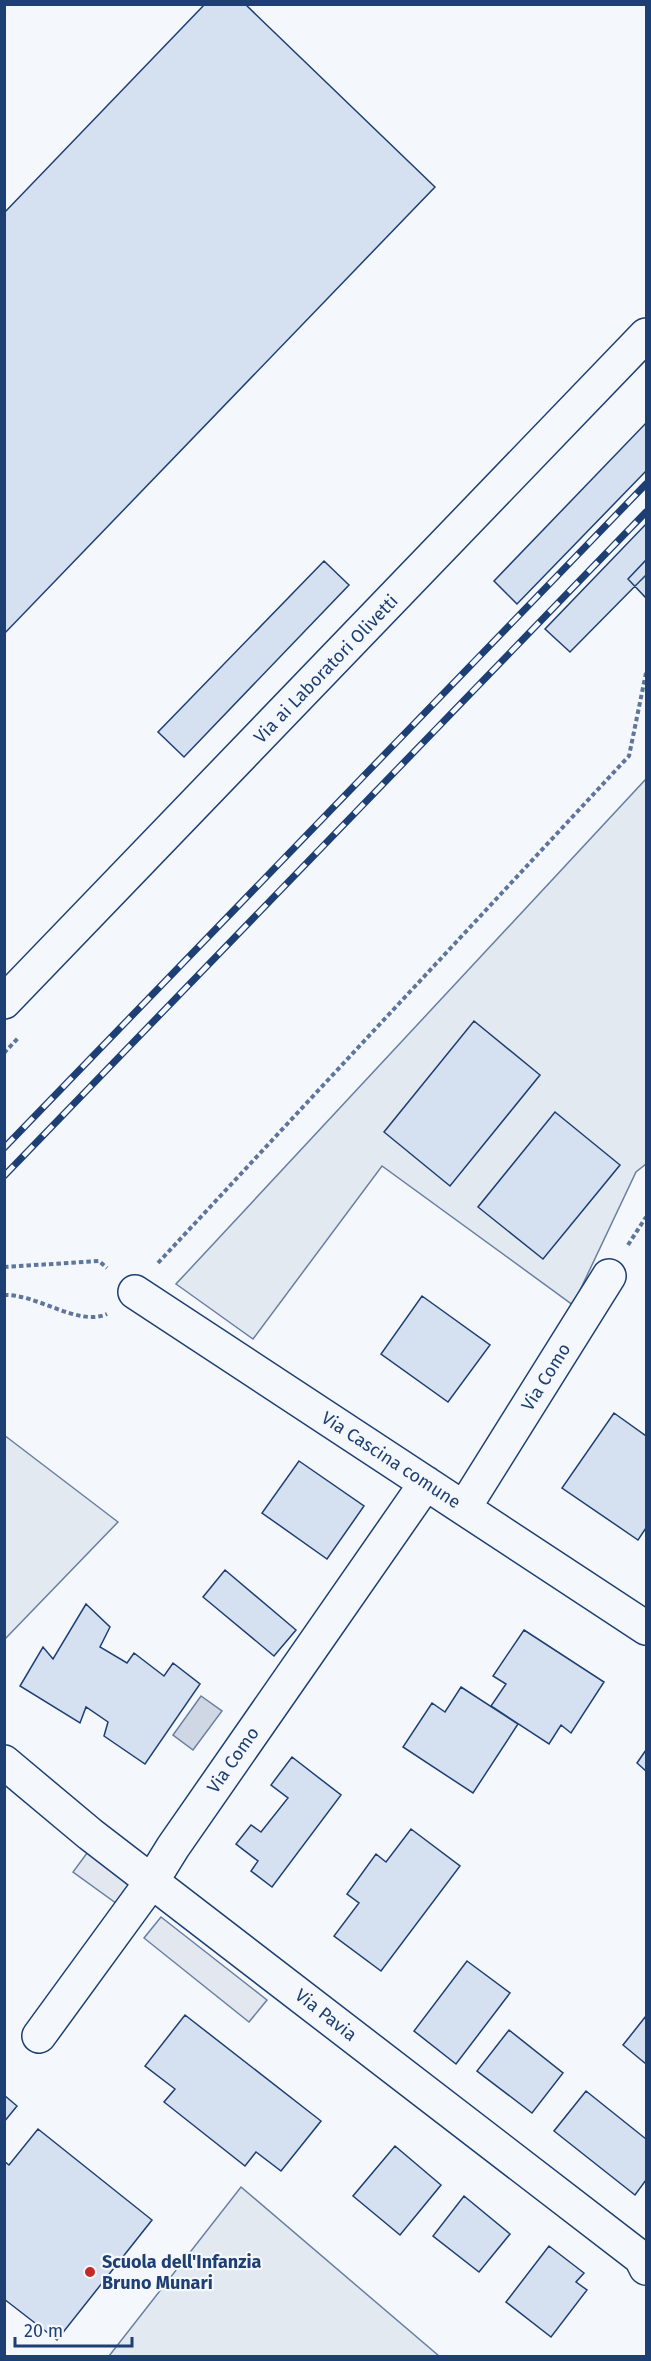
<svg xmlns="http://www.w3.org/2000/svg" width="651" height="2361" font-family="'Fira Sans',sans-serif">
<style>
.green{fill:#e3e9f0;stroke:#687fa3;stroke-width:1.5}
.parking{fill:#e3e8f0;stroke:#687fa3;stroke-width:1.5}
.water{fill:#cfd7e4;stroke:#687fa3;stroke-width:1.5}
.building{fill:#d5e0f0;stroke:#1d3f73;stroke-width:1.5}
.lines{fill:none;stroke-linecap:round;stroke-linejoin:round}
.minor-casing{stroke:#1d3f73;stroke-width:36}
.path{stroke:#5e769c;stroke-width:4;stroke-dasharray:4.5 3;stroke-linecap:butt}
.minor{stroke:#f4f7fb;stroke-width:33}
.rail-casing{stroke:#1d3f73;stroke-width:7}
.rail{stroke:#f4f7fb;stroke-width:4.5;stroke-dasharray:14;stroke-linecap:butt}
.poi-dot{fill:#c62828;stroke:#f4f7fb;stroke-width:2}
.labels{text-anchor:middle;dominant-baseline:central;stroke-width:4.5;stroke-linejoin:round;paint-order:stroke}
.street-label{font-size:18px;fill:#1d3f73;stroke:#f4f7fb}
.poi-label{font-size:18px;font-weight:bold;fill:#1d3f73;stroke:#f4f7fb;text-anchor:start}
</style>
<rect width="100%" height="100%" fill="#f4f7fb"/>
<path class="green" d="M646,779V1164L636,1172L573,1305L382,1166L253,1339L176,1284Z
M4,1435L118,1522L5,1639H4Z
M241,2187L439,2356H109Z"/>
<path class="parking" d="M90,1849L137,1883L120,1906L73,1872Z
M161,1917L267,2000L249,2022L144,1938Z"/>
<path class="water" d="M201,1696L222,1711L193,1750L173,1735Z"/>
<path class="building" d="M205,4H245L435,187L4,634V213Z
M646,423V471L517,604L494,581Z
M646,524V575L570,652L545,629Z
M646,560V598L628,579Z
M324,561L349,585L184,757L158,732Z
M474,1021L540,1075L450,1186L384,1132Z
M555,1112L620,1165L543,1259L478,1207Z
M422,1296L490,1345L448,1402L381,1354Z
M614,1413L646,1436V1528L638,1540L562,1488Z
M299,1461L364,1506L327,1559L262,1513Z
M225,1570L296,1630L274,1656L203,1597Z
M86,1604L110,1627L100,1647L127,1663L134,1653L164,1676L173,1663L200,1684L145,1764L104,1736L108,1722L86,1707L80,1723L20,1686L43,1647L53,1659Z
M524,1630L604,1682L571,1733L561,1725L549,1744L491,1706L506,1684L493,1676Z
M461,1687L518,1724L473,1793L403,1747L432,1703L445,1712Z
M646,1750V1771L637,1763Z
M292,1757L341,1795L272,1887L251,1871L258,1861L236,1844L251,1825L261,1832L288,1798L271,1785Z
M411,1829L460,1866L381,1971L334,1936L359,1903L347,1894L376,1854L386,1862Z
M467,1961L510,1993L456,2064L414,2031Z
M185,2015L321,2121L281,2171L256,2152L245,2166L164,2102L175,2089L145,2066Z
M646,2016V2064L623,2045Z
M509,2030L563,2073L532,2113L477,2071Z
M586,2091L646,2139V2180L635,2195L554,2131Z
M4,2095L17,2106L4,2122Z
M38,2129L152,2220L57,2340L4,2299V2161L9,2165Z
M395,2146L441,2185L400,2235L353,2196Z
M464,2196L510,2234L479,2272L433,2236Z
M549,2246L584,2273L576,2282L587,2290L551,2337L506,2302Z"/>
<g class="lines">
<g class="minor-casing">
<path id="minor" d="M4,1002L646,335
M135,1292L646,1628
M464,1508L609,1276
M4,1762L90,1834L641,2258L646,2268
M39,2036L152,1881L173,1847L426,1483"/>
</g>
<path class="path" d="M4,1053L19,1037
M628,1245L646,1217
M158,1263L629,756L646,673
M4,1267L99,1261L107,1268
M4,1295C38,1294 78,1327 107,1314"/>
<use href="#minor" class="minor"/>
<g class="rail-casing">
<path id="rail" d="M4,1148L646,484
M4,1176L646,512"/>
</g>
<use href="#rail" class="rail"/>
</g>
<circle class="poi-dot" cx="90" cy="2272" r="6"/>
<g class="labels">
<g class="street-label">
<text transform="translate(326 669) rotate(-46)">Via ai Laboratori Olivetti</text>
<text transform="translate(546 1377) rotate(-58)">Via Como</text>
<text transform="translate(391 1460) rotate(33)">Via Cascina comune</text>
<text transform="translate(233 1760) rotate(-55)">Via Como</text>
<text transform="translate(326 2015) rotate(38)">Via Pavia</text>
</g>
<g class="poi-label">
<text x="102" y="2262">Scuola dell'Infanzia<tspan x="102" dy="21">Bruno Munari</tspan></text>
</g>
</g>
<rect width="651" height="2361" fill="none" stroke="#1d3f73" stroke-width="12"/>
<path d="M15 2337v9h117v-9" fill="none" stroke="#1d3f73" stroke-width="3"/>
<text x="24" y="2337" font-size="18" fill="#1d3f73" stroke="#f4f7fb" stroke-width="4.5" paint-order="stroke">20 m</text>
</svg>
